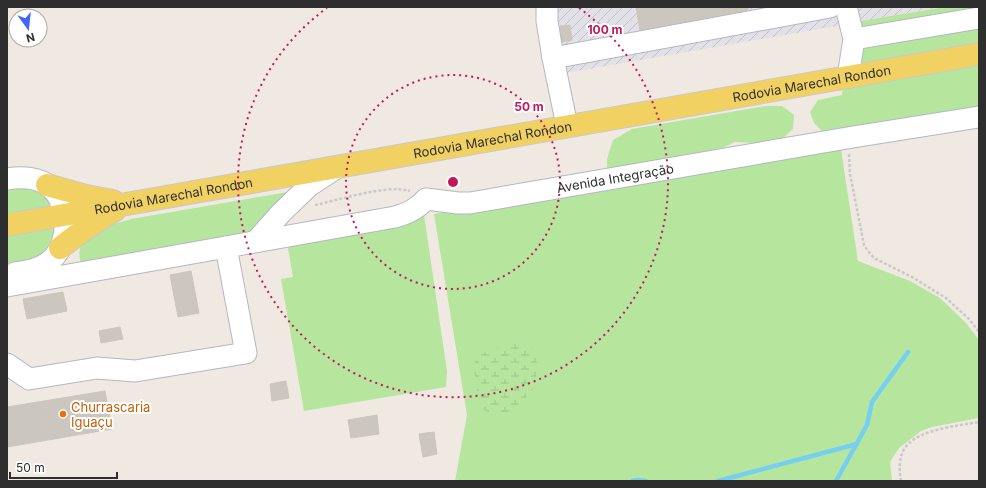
<svg xmlns="http://www.w3.org/2000/svg" width="986" height="488" font-family="Inter,sans-serif">
<style>
.industrial{fill:url(#industrial-furrows)}
.grass{fill:#b6e59e}
.wetland{fill:url(#wetland-marsh)}
.lines{fill:none;stroke-linecap:round;stroke-linejoin:round}
.stream{stroke:#75cff0;stroke-width:4.5}
.building{fill:#cbc7bf;stroke:#cbc5ba}
.minor-casing{stroke:#b4b7c1;stroke-width:23}
.major-casing{stroke:#c9c9c9;stroke-width:24}
.path{stroke:#c9c9c9;stroke-width:2.5;stroke-dasharray:3 2;stroke-linecap:butt}
.minor{stroke:#fff;stroke-width:21}
.major{stroke:#f2d163;stroke-width:22}
.ring{fill:none;stroke:#c2185b;stroke-width:2;stroke-dasharray:2 4}
.food-dot{fill:#e8710a;stroke:#fff;stroke-width:1.5}
.labels{text-anchor:middle;dominant-baseline:central;stroke-width:4;stroke-linejoin:round;paint-order:stroke}
.street-label{font-size:13px;fill:#2e2e2e;stroke:#fff}
.food-label{font-size:13px;fill:#c56008;stroke:#fff;text-anchor:start}
.centre{fill:#c2185b;stroke:#fff;stroke-width:2}
.ring-label{font-size:12px;text-anchor:middle;font-weight:bold;fill:#c2185b;stroke:#fff;stroke-width:4;stroke-linejoin:round;paint-order:stroke}
</style>
<defs>
<pattern id="industrial-furrows" width="10" height="10" patternUnits="userSpaceOnUse"><rect width="10" height="10" fill="#e3e1e8"/><path d="M-1 1l2-2M0 10L10 0M9 11l2-2" fill="none" stroke="#c3c1c7"/></pattern>
<pattern id="wetland-marsh" width="20" height="14" patternUnits="userSpaceOnUse"><rect width="20" height="14" fill="#b6e59e"/><path d="M1 5h8M5 5V1M11 12h8M15 12V8" fill="none" stroke="#9dc588"/></pattern>
</defs>
<rect width="100%" height="100%" fill="#efe9e1"/>
<path class="industrial" d="M535,7H945L549,76Z"/>
<path class="grass" d="M945,7H979V109L839,133V128L822,131L814,123L810,112L818,100L842,95L849,23Z
M766,106H782L794,115L793,129L783,138L755,143L735,142L709,154L840,143L858,261L910,281L940,298L966,323L979,340V418L932,427L921,431L899,448L890,462L892,481H455L467,415L434,214L613,183L610,182L607,167V159L613,140L632,129Z
M7,182L48,193L59,232L43,258L7,268Z
M294,191L253,235L81,265C80,259 78,252 81,246C83,240 100,230 106,227C114,223 123,222 131,219Z
M412,215H424L447,371L446,387L304,411L281,279L293,277L287,242Z"/>
<path class="wetland" d="M515,343L529,346L537,352L536,383L529,395L509,412L497,415L485,411L478,400L474,367L477,355Z"/>
<g class="lines">
<path class="stream" d="M632,481L637,480L646,481
M718,481L857,444
M836,481L867,425L872,402L908,352"/>
</g>
<path class="building" d="M636,7H748V10L640,30Z
M570,25L572,40L562,42L560,26Z
M191,271L199,313L178,317L170,275Z
M63,292L67,311L27,319L23,299Z
M120,327L123,339L101,343L99,331Z
M286,381L289,398L272,401L270,384Z
M105,391L112,429L7,447V407Z
M377,415L379,434L351,438L348,420Z
M434,432L437,454L423,457L419,434Z"/>
<g class="lines">
<g class="minor-casing">
<g id="minor">
<path d="M547,7V21L553,58L567,126"/>
<path d="M846,7L854,39"/>
<path d="M553,58L830,7"/>
<path d="M848,77L854,39L979,18"/>
<path d="M7,179C20,177 35,177 46,184C70,199 72,243 50,261C40,269 28,271 15,273"/>
<path d="M256,241L281,213L309,186L338,167"/>
<path id="s1" d="M7,286L395,217C408,213 417,209 426,199L458,203H470L853,137L979,117"/>
<path d="M7,364L29,379L97,368L135,371L246,353L226,247"/>
</g>
</g>
<g class="major-casing">
<g id="major">
<path d="M47,185L86,196L113,201"/>
<path id="s2" d="M7,225L979,54"/>
<path d="M60,248C77,234 96,221 115,210"/>
</g>
</g>
<path class="path" d="M849,154L850,174L864,245L868,251L874,258L912,277L946,298L970,320L979,332
M315,205C339,200 387,184 410,191
M901,481C899,471 899,460 903,451C914,429 958,426 979,422"/>
<use href="#minor" class="minor"/>
<use href="#major" class="major"/>
</g>
<g class="ring">
<circle cx="453" cy="182" r="107"/>
<path d="M579 8A215 215 0 1 1 327 8"/>
</g>
<circle class="food-dot" cx="63" cy="414" r="4"/>
<g class="labels">
<g class="street-label">
<text stroke="none"><textPath href="#s2" startOffset="817">Rodovia Marechal Rondon</textPath></text>
<text stroke="none"><textPath href="#s2" startOffset="493">Rodovia Marechal Rondon</textPath></text>
<text stroke="none"><textPath href="#s1" startOffset="622">Avenida Integração</textPath></text>
<text stroke="none"><textPath href="#s2" startOffset="169">Rodovia Marechal Rondon</textPath></text>
</g>
<g class="food-label">
<text x="71" y="407">Churrascaria<tspan x="71" dy="15">Iguaçu</tspan></text>
</g>
</g>
<circle cx="453" cy="182" r="6" class="centre"/>
<g class="ring-label">
<text x="605" y="34">100 m</text>
<text x="529" y="111">50 m</text>
</g>
<rect width="986" height="488" fill="none" stroke="#2e2e2e" stroke-width="16"/>
<g transform="translate(28 28) rotate(165)"><circle r="19" fill="#ffffff" stroke="#ababab"/>
<path d="M0-3L7 15L0 10L-7 15Z" fill="#4264fb"/>
<text y="-6" font-size="11" font-weight="bold" text-anchor="middle" fill="#2e2e2e">N</text>
</g>
<path d="M10 472v6h107v-6" fill="none" stroke="#2e2e2e" stroke-width="2"/>
<text x="16" y="472" font-size="12" fill="#2e2e2e" stroke="#ffffff" stroke-width="3" paint-order="stroke">50 m</text>
</svg>
